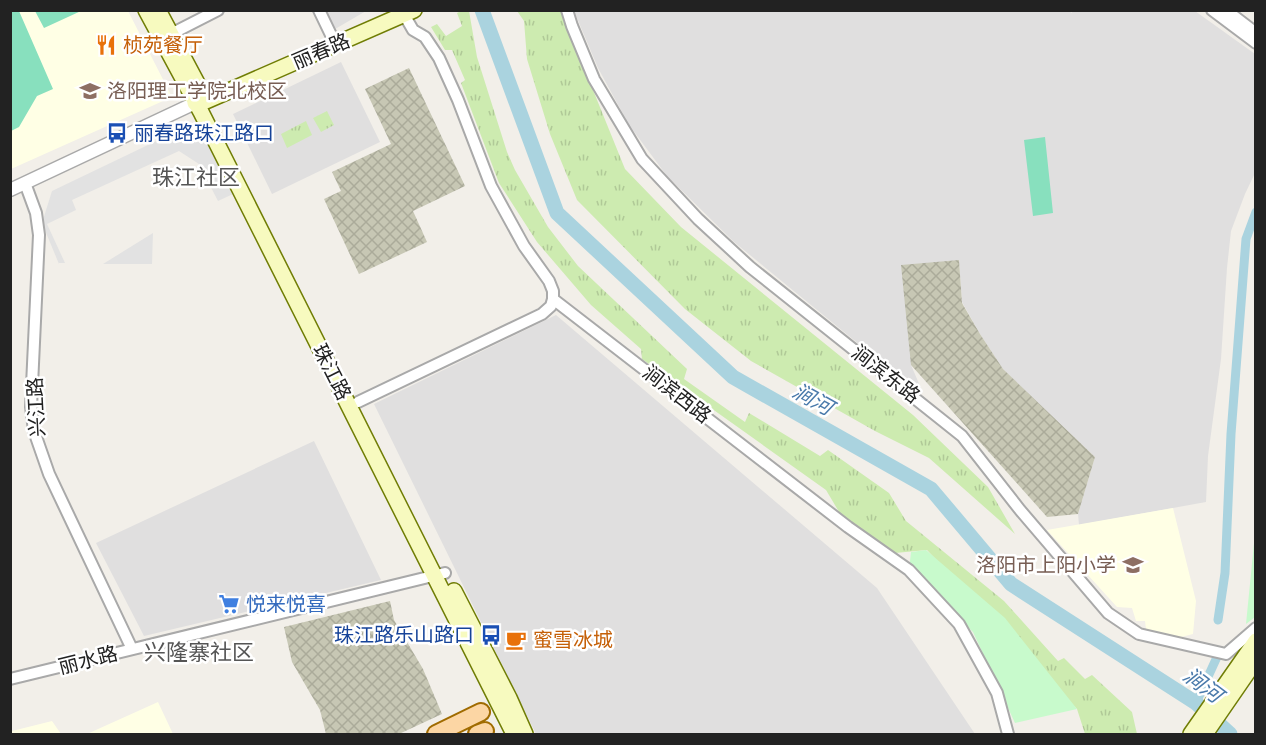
<svg xmlns="http://www.w3.org/2000/svg" width="1266" height="745" font-family="'Space Grotesk','Noto Sans SC',sans-serif">
<style>
.residential{fill:#e0dfdf}
.education{fill:#ffffe5}
.construction{fill:url(#construction-cross-hatch)}
.grass{fill:url(#grass-tufts)}
.park{fill:#c8facc}
.pitch{fill:#88e0be}
.parking{fill:#e2e2e2}
.lines{fill:none;stroke-linecap:round;stroke-linejoin:round}
.canal{stroke:#aad3df;stroke-width:9}
.river{stroke:#aad3df;stroke-width:15}
.minor-casing{stroke:#a9a9a9;stroke-width:14}
.tertiary-casing{stroke:#a9a9a9;stroke-width:15}
.secondary-casing{stroke:#707d05;stroke-width:18}
.primary-casing{stroke:#a06b00;stroke-width:20}
.minor{stroke:#fff;stroke-width:10}
.tertiary{stroke:#fff;stroke-width:12}
.secondary{stroke:#f7fabf;stroke-width:15}
.primary{stroke:#fcd6a4;stroke-width:16}
.labels{text-anchor:middle;dominant-baseline:central;stroke-width:5;stroke-linejoin:round;paint-order:stroke}
.food-label{font-size:20px;fill:#c56008;stroke:#fff;text-anchor:start}
.street-label{font-size:20px;fill:#222;stroke:#fff}
.education-label{font-size:20px;fill:#785e54;stroke:#fff;text-anchor:start}
.transit-label{font-size:20px;fill:#164399;stroke:#fff;text-anchor:start}
.shop-label{font-size:20px;fill:#366cbe;stroke:#fff;text-anchor:start}
.water-label{font-size:21px;font-style:italic;fill:#4a7aab;stroke:#fff}
.quarter-label{font-size:22px;fill:#555;stroke:#fff}
</style>
<defs>
<pattern id="construction-cross-hatch" width="8" height="8" patternUnits="userSpaceOnUse" patternTransform="scale(1.5)"><rect width="8" height="8" fill="#c7c7b4"/><path d="M0 0l8 8M0 8l8-8" fill="none" stroke="#abab9a"/></pattern>
<pattern id="grass-tufts" width="24" height="20" patternUnits="userSpaceOnUse" patternTransform="scale(1.5)"><rect width="24" height="20" fill="#cdebb0"/><path d="M3 7l-1-3M5 7V3M7 7l1-3M15 17l-1-3M17 17v-4M19 17l1-3" fill="none" stroke="#b0c997"/></pattern>
</defs>
<rect width="100%" height="100%" fill="#f2efe9"/>
<path class="residential" d="M1070,10L1071,13L1075,10L1195,11L1255,54V173L1245,194L1231,231L1227,268L1221,359L1208,456L1206,502L1079,525L1078,514L1095,457L1003,369L980,334L962,302L959,260L911,365L923,393L893,372L734,242L667,176L629,125L598,68L574,11Z
M319,11H366L330,32Z
M341,62L380,142L272,194L233,114Z
M556,315L877,588L975,734H536L374,404Z
M314,441L381,580L144,636L96,543Z"/>
<path class="education" d="M11,11H128L172,97L11,169Z
M1173,508L1196,601L1193,634L1177,638L1146,629L1145,621H1136L1132,608L1117,607L1047,530Z
M158,702L173,734H87Z
M52,721L61,734H11V727L12,731Z"/>
<path class="construction" d="M409,68L465,186L413,211L427,242L359,274L324,199L341,191L332,172L391,144L365,89Z
M959,260L962,303L980,334L1003,369L1095,457L1078,514L1047,517L911,365L901,265Z
M390,601L394,620L423,669L442,714L399,734H326L320,710L292,662L284,627Z"/>
<path class="grass" d="M461,11H469L477,57L507,152L515,170L548,227L578,266L687,369L684,379L745,422L749,413L820,456L828,450L889,493L906,521L1004,601L1058,661L1064,658L1085,679L1092,675L1132,712L1137,734H1085L1077,709L927,550L895,553L848,527L826,490L642,359L641,349L591,305L537,242L499,183L461,83L465,80L452,50H445L431,27L437,24L446,36L462,26L457,13Z
M517,11H561L625,169L681,227L913,415L988,487L1015,534L929,458L875,431L751,361L685,309L577,200L550,134L527,59L524,21Z
M327,111L334,125L321,132L313,118Z
M306,121L312,135L287,148L281,134Z"/>
<path class="park" d="M1255,533V617L1246,624Z
M926,550L1005,618L1077,709L1015,723L973,632L909,570L911,552Z"/>
<path class="pitch" d="M11,10L19,11L53,89L37,96L19,127L11,131Z
M81,11L44,28L35,11L81,10Z
M1045,137L1053,213L1033,216L1024,140Z"/>
<path class="parking" d="M198,121L233,194L218,201L199,164L179,151L72,200L76,210L47,224L65,263H59V264L42,223L52,191Z
M153,233L152,264H103Z"/>
<g class="lines">
<path class="canal" d="M1218,620L1225,573L1231,434L1246,239L1256,212
M1196,703L1217,657"/>
<path class="river" d="M482,10L557,213L733,377L931,489L1011,584L1196,703L1230,734"/>
<g class="minor-casing">
<path id="minor" d="M319,10L332,37
M567,10L572,26L594,79L642,159L698,219L750,267L962,436L1020,510L1108,613L1139,634L1226,654L1256,628
M1212,10L1256,43
M1226,10L1256,33
M402,11L413,30L425,37L439,58L458,100L491,186L524,246L549,281L553,291V299L848,527L909,570L959,624L997,693L1008,734
M171,34L218,10
M25,183L36,213L39,235L31,407L34,431L49,474L132,649
M358,402L542,314L551,306L553,299
M10,679L445,573"/>
</g>
<g class="tertiary-casing">
<path id="tertiary" d="M10,190L195,103"/>
</g>
<g class="secondary-casing">
<path id="secondary" d="M146,10L201,112L514,734
M158,10L199,87
M195,103L206,101L414,10
M454,591L509,698L525,734
M1191,734L1256,641
M1205,734L1256,660"/>
</g>
<g class="primary-casing">
<path id="primary" d="M436,734L481,712
M477,734L485,731"/>
</g>
<use href="#minor" class="minor"/>
<use href="#tertiary" class="tertiary"/>
<use href="#secondary" class="secondary"/>
<use href="#primary" class="primary"/>
</g>
<defs>
<g id="restaurant-bare" transform="scale(1.62)"><path d="M-5-6h1v4h1v-4h1v4h1v-4h1v5L-1.5 .5V6h-2V.5L-5-1ZM5-6V6H3V1.5H1.5Q1.5-4 5-6Z" fill="#e8710a" stroke="#fff" stroke-width="2.5" paint-order="stroke"/></g>
<g id="university-bare" transform="scale(1.62)"><path d="M0-5L7-2L0 1L-7-2ZM-4 1L0 2.5L4 1V4Q0 6-4 4Z" fill="#8d6e63" stroke="#fff" stroke-width="2.5" paint-order="stroke"/></g>
<g id="bus-bare" transform="scale(1.62)"><path d="M-5-6H5V4H4V6H2V4H-2V6H-4V4H-5ZM-3.5-4V0h7V-4ZM-3.5 1.2v1.5H-2V1.2ZM2 1.2v1.5H3.5V1.2Z" fill="#1a4fb4" stroke="#fff" stroke-width="2.5" paint-order="stroke"/></g>
<g id="school-bare" transform="scale(1.62)"><path d="M0-5L7-2L0 1L-7-2ZM-4 1L0 2.5L4 1V4Q0 6-4 4Z" fill="#8d6e63" stroke="#fff" stroke-width="2.5" paint-order="stroke"/></g>
<g id="supermarket-bare" transform="scale(1.62)"><path d="M-6-5.5h2.5l.6 2H6L4.5 2H-2.5L-4.4-4H-6ZM-1.5 3.2a1.3 1.3 0 1 0 .1 0ZM3 3.2a1.3 1.3 0 1 0 .1 0Z" fill="#3f7fe0" stroke="#fff" stroke-width="2.5" paint-order="stroke"/></g>
<g id="cafe-bare" transform="scale(1.62)"><path d="M-5.5-4.5H6V0H3Q3 3.5 0 3.5H-2.5Q-5.5 3.5-5.5 0ZM3-3.2v2h1.7v-2ZM-6 4.5H4V6H-6Z" fill="#e8710a" stroke="#fff" stroke-width="2.5" paint-order="stroke"/></g>
</defs>
<g fill-rule="evenodd">
<use href="#restaurant-bare" x="106" y="45"/>
<use href="#university-bare" x="90" y="91"/>
<use href="#bus-bare" x="117" y="133"/>
<use href="#school-bare" x="1133" y="565"/>
<use href="#supermarket-bare" x="229" y="604"/>
<use href="#bus-bare" x="491" y="635"/>
<use href="#cafe-bare" x="516" y="640"/>
</g>
<g class="labels">
<g class="food-label">
<text x="123" y="45">桢苑餐厅</text>
<text x="533" y="640">蜜雪冰城</text>
</g>
<g class="street-label">
<text transform="translate(321 51) rotate(-23)">丽春路</text>
<text transform="translate(332 372) rotate(63)">珠江路</text>
<text transform="translate(886 374) rotate(38)">涧滨东路</text>
<text transform="translate(677 394) rotate(38)">涧滨西路</text>
<text transform="translate(36 407) rotate(-93)">兴江路</text>
<text transform="translate(88 660) rotate(-14)">丽水路</text>
</g>
<g class="education-label">
<text x="107" y="91">洛阳理工学院北校区</text>
<text x="1116" y="565" text-anchor="end">洛阳市上阳小学</text>
</g>
<g class="transit-label">
<text x="134" y="133">丽春路珠江路口</text>
<text x="474" y="635" text-anchor="end">珠江路乐山路口</text>
</g>
<g class="shop-label">
<text x="246" y="604">悦来悦喜</text>
</g>
<g class="water-label">
<text transform="translate(813 399) rotate(29)">涧河</text>
<text transform="translate(1203 685) rotate(37)">涧河</text>
</g>
<g class="quarter-label">
<text x="196" y="177">珠江社区</text>
<text x="199" y="652">兴隆寨社区</text>
</g>
</g>
<rect width="1266" height="745" fill="none" stroke="#222222" stroke-width="24"/>
</svg>
